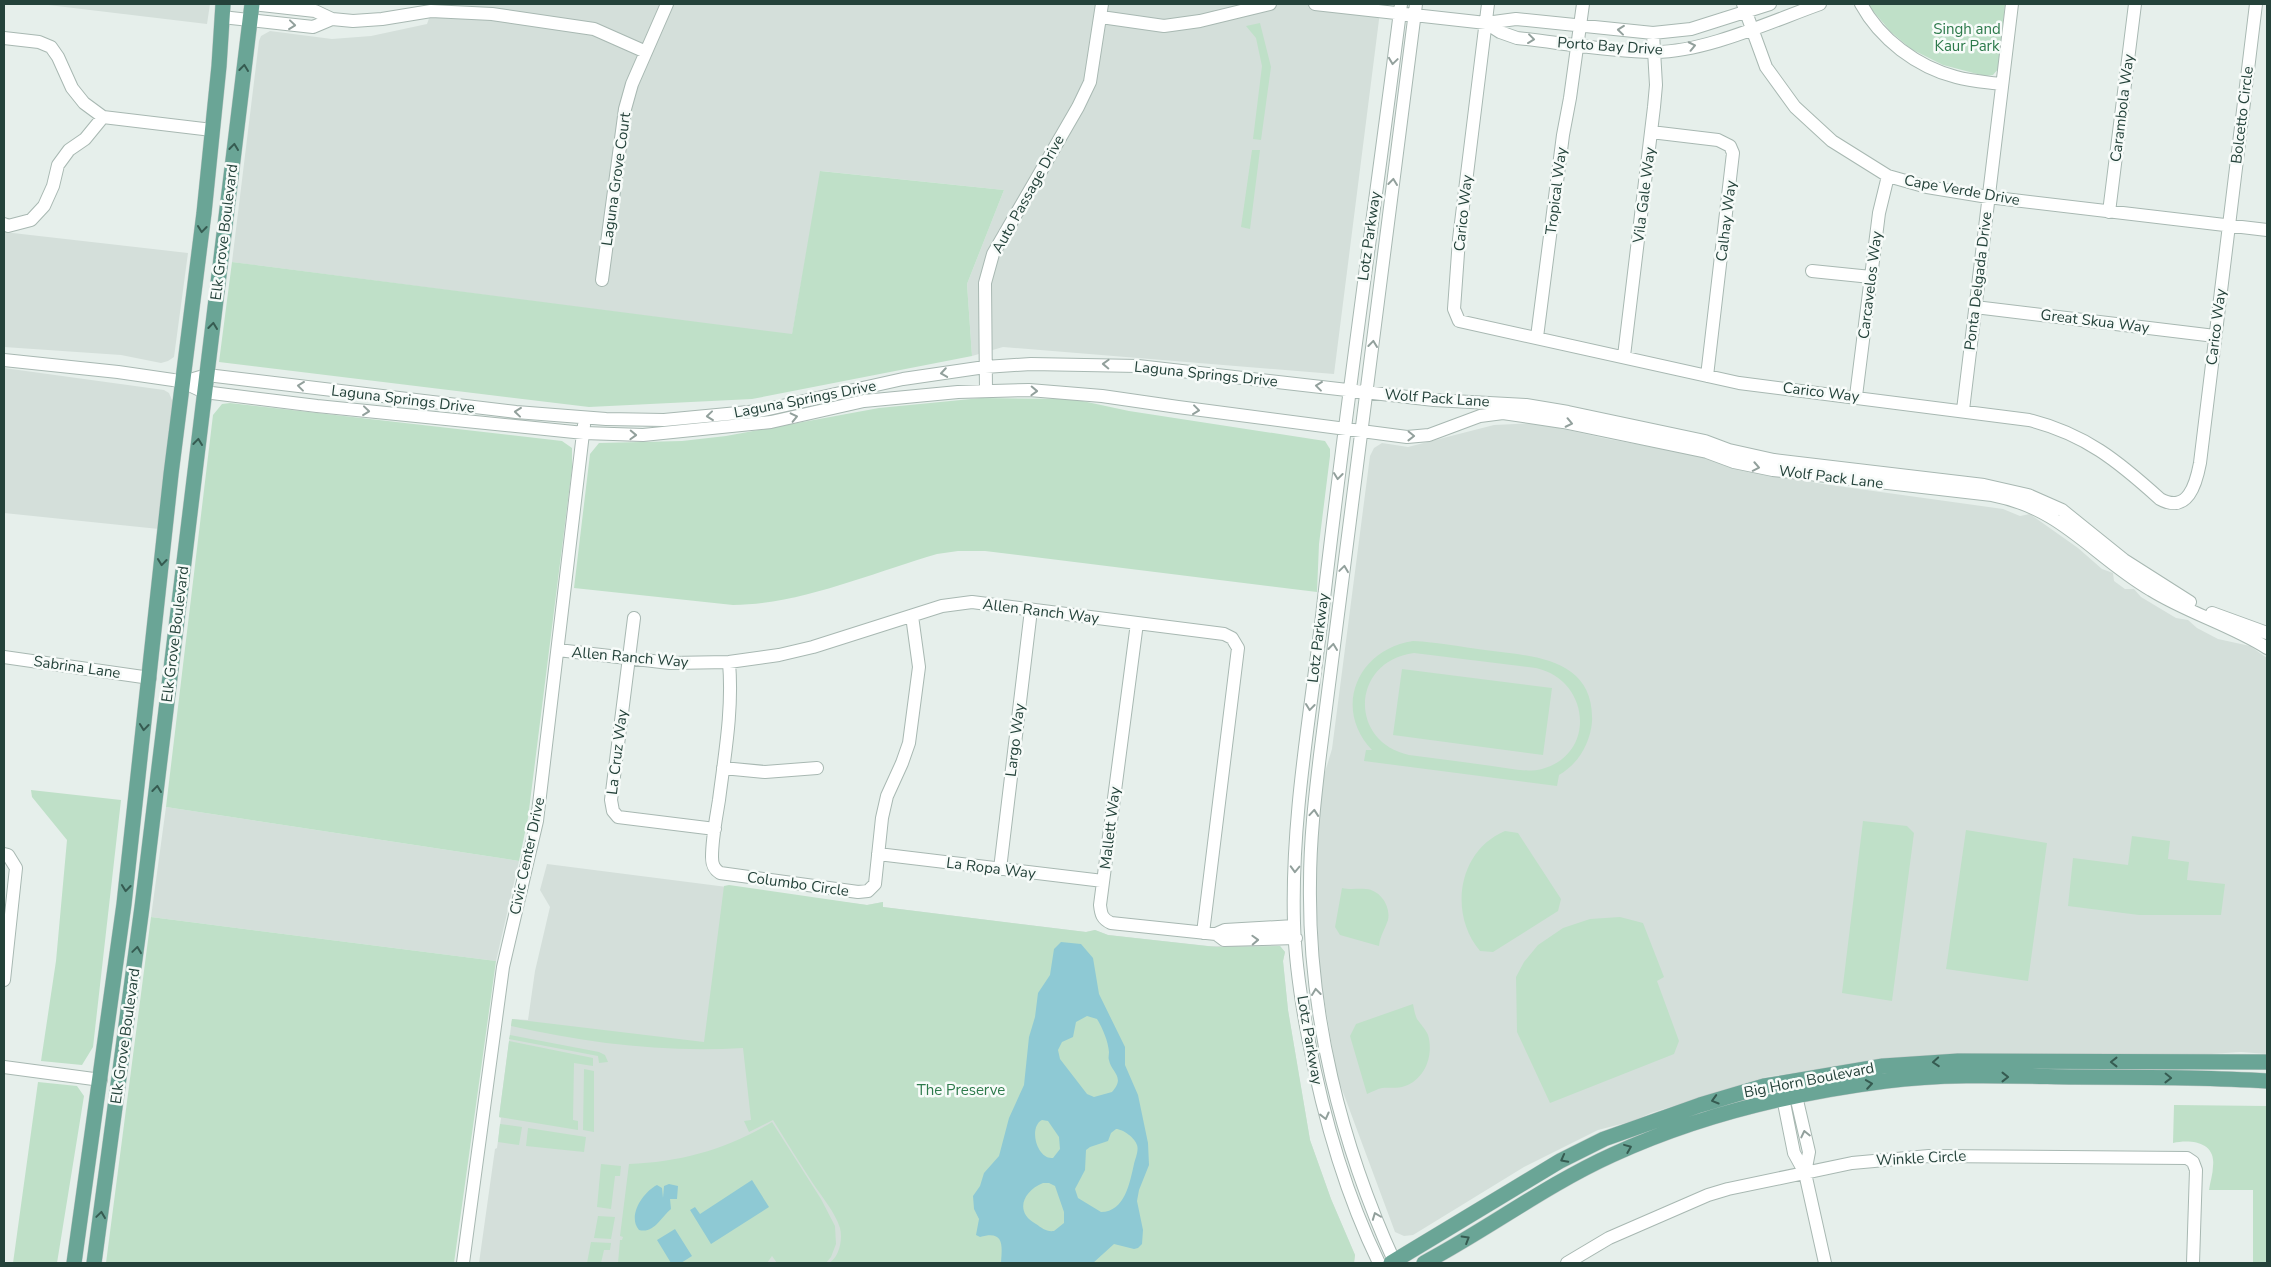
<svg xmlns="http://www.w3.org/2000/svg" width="2271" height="1267" font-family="'Nunito Sans',sans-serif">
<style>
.built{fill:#d4dfda}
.green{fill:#bfe0c8;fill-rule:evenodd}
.water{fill:#8ec9d4;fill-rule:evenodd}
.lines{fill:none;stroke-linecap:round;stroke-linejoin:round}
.minor-casing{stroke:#a8b8b2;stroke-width:14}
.major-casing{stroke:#c2cac8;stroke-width:16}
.minor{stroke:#fff;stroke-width:12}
.major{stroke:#6aa596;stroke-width:15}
.oneway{stroke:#92a09c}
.oneway2{stroke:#365b51}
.labels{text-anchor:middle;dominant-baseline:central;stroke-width:5;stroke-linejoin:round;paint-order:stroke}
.park-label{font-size:15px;fill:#2d7a4b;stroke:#f7fbf9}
.street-label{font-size:15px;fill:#24423a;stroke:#f7fbf9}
</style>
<rect width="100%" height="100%" fill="#e6efeb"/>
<path class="built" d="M40,4H210L207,24Z
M434,4H1381L1334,374L1003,347L972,356L967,284L1004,190L821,171L792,335L232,262L259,41L261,36L270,31L332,39L371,36L427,24Z
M4,232L188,253L174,357L168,361L161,363L121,355L4,347Z
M4,368L164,390L169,393L174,405L159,529L4,513Z
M1536,423L1608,439L1697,455L1728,467L1744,470L1823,484L2003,509L2020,516L2030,514L2078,548L2102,569L2113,573L2114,581L2125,589H2134L2141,597L2176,618L2188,620L2197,628L2218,639L2250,646L2267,658V1054L2241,1052L2165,1057L1883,1060L1766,1077L1651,1113L1633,1121L1598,1130L1524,1167L1413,1235L1404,1236L1395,1232L1337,1076L1320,975L1316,900L1317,841L1322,782L1332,749L1370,456L1374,448L1382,443L1408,447L1494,425Z
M166,807L519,861L496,961L151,917Z
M547,864L867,905L883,902V907L1086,932L1095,930L1108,935L1208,946H1280L1285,952L1283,961L1288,1010L1310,1140L1331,1199L1355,1255L1354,1263H479L495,1149L497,1148L501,1118L499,1117L512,1019L528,1020L535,971L550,907L540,890Z"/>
<path class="green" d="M1867,4H2005L1999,68L1993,75L1985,76L1943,65L1911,49L1891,32Z
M1260,23L1271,67L1261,140L1253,139L1262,66L1256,38L1246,26Z
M1252,150H1260L1250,229L1241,227Z
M820,171L1004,190L967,284L972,356L752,399L589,407L219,362L232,262L792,334Z
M981,398L1073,399L1129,411L1325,441L1330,449V456L1319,544L1317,592L985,551H958L937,554C874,572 799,605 733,605L574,588L590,454L599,443L682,441L726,436L879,408Z
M230,403L562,441L572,448V468L528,818L519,861L166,807L213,415L222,404Z
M1413,641C1437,642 1461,647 1485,650C1531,656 1595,657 1592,722C1590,744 1578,764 1559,775L1557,786L1364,761L1366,750H1372C1332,708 1358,649 1413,641ZM1414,653L1536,668C1590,680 1597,754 1542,769C1526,773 1508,768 1492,766C1465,762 1437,759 1409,755C1348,742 1351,661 1414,653Z
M1402,669L1552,688L1543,755L1393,735Z
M31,790L121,800L93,1047L82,1065L41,1061L56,961L67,840L32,797Z
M1863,821L1907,826L1914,833L1892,1001L1842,993Z
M1966,830L2047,843L2028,981L1946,969Z
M1505,831L1518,833L1561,899L1558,911L1493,952L1480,951C1449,915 1457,851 1505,831Z
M2132,836L2170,841L2168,859L2189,862L2187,880L2225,884L2221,915H2139L2068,906L2073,858L2128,865Z
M729,885L867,905L883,902V907L1086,932L1095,930L1108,935L1216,947L1280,946L1285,952L1283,961L1288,1010L1310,1140L1331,1199L1355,1255L1354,1263H829C839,1257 843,1240 840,1228C835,1212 822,1197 812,1182C799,1162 786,1141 773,1120L749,1132L744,1121L751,1120L743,1048C664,1053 588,1043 511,1026L512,1019L704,1042L724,886Z
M1342,888C1351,890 1357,888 1366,889C1380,890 1391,906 1388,920C1385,929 1380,936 1379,946L1340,935L1335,927Z
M151,917L496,961L454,1263H106Z
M1620,917L1643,923L1664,977L1657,981L1679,1041L1674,1054L1550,1103L1517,1032L1516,977L1524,962L1538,945L1563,928L1590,919Z
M1413,1004C1414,1009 1415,1015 1417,1019C1421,1025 1425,1028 1428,1035C1434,1055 1425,1079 1405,1086C1397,1089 1389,1087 1382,1088C1377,1089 1372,1092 1367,1094L1350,1036L1356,1024Z
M510,1035L599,1052L605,1055L608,1062L599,1063L598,1056L509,1039Z
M509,1041L593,1058V1066L574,1063L573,1120L578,1121V1130L499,1117Z
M584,1069L594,1071V1132L583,1130Z
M38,1082L77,1086L84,1096L57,1263H13Z
M2174,1105L2267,1106V1263H2253V1190H2209C2210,1182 2213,1174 2213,1166C2216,1142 2191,1139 2173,1143Z
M772,1122L821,1199L835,1226L836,1244L831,1257L826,1263H777L772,1256L767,1263H618L620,1240H622L623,1237L620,1236L629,1164C681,1162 728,1149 772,1122Z
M500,1124L522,1127L519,1145L498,1142Z
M528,1128L586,1137L584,1152L526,1146Z
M601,1164L621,1166L620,1176H615L611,1209L597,1207Z
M598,1216L615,1217L611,1239L594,1238Z
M591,1242L611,1243L610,1250H604L601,1263H587Z"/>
<path class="water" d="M1061,942L1081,944L1093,958L1099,994L1125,1047V1065L1138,1095L1148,1143L1149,1165L1139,1190L1137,1201L1143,1230L1142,1244L1138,1248L1134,1249L1114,1244L1093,1263H1001C1002,1246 1005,1230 980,1237L976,1235L979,1219L974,1209L973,1196L980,1186L984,1173L999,1156L1009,1118L1024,1085L1029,1037L1035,1017L1038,993L1050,975L1054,949ZM1087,1016L1097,1019C1103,1029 1108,1041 1109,1052C1109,1055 1108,1058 1109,1060C1111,1072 1126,1077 1112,1092L1094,1097L1087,1094L1060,1059L1058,1050L1062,1042L1073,1037L1076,1022ZM1042,1120L1048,1121L1059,1137L1060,1149L1053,1158C1037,1160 1028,1127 1042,1120ZM1116,1129C1123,1129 1135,1138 1137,1145C1139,1151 1135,1159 1134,1164C1130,1182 1125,1212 1101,1212L1078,1198L1075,1189L1085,1170L1086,1150L1090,1147L1108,1141L1111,1133ZM1043,1183H1049L1055,1186L1064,1212V1223L1054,1231C1046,1232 1042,1228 1036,1224C1014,1212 1023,1191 1043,1183Z
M752,1180L769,1207L711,1244L690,1210L695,1207L700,1214Z
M669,1184L678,1186L677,1199H670L671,1209C661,1217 654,1234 639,1230C627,1216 643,1192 657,1185L662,1188L663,1198L664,1186Z
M675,1229L692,1256L681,1263H671L657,1240Z"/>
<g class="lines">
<g class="minor-casing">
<path id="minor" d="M253,4L315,11L332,19L353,21L382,19L431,11L492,14L594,29L646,52
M1315,4L1486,23L1516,19L1653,33L1691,29L1770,4
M1488,4L1459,239L1454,309L1459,321L1739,383L2029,420C2085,434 2118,461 2160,499C2188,514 2196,484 2200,463L2256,4
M1743,4L1766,67L1795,107L1832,141L1888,176L1927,187L1988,197L2267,230
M1861,4C1880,39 1917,67 1956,77C1970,81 1986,82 2001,84
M222,17L313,27L332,19
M1101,17L1164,26L1200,21L1270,4
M1486,23L1500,32L1517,38C1562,43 1608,51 1653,52C1704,53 1772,21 1820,4
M4,38L39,42L51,47L58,57L72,88L84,103L103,117L212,130
M1651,132L1718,140L1730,146L1733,153L1707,376
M2109,212L2135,4
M4,224L8,226L31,220L44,206L53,186L58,165L69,150L85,139L103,117
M1812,271L1871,277
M602,280L625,109L632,84L667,4
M1975,307L2215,336
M1537,337L1563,135L1570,98L1583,4
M1624,356L1654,107L1656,85L1653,33
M4,360L118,372L173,380L183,382L204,392L317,406L584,433L643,435L771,422L864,401L958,392L1029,390L1102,396L1178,407L1407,437L1429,435L1480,416L1503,413L1563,422L1707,452L1734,462L1773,470L1992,495C2062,508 2093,556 2151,590C2188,613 2231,625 2267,648
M183,382L207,375L516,412L606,419L664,420L759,411L903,379L985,367L1031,364L1138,366L1434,400L1526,405L1568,412L1705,441L1729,450L1774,460L1984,485L2028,495L2062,510L2124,560L2190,602
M986,391L985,283L993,254L1078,107L1090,82L1102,4
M1856,396L1879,213L1888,176
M1963,410L2012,4
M2212,613L2267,633
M634,618L611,800L613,811L618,817L715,829
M1137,623L1100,905C1101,914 1102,919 1111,923L1216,934L1225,930L1294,926
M558,650L670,663L729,662L779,655L813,647L942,606L972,602L1224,634L1232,638L1238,648L1203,933
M4,657L150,678
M729,662C733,709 725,753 719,800C716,819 712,838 712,857C712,865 714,869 720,873L858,892L868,891L875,884L882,818L887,796L902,763L909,743L919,667L912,616
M723,768L765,772L817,768
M4,854L8,855L16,868L4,980
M878,854L1103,881
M1000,869L1031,610
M1216,934L1224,940L1296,938
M4,1067L101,1080
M1796,1096L1809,1152L1805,1173
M1783,1098L1794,1153L1805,1173L1825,1263
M463,1263L503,967L537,821L584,425
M1379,1263C1344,1191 1323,1116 1308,1037C1301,1000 1295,961 1294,923C1291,820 1310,717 1322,616C1345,411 1375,208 1401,4
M1395,1263C1341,1145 1308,1013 1310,883C1310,840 1315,797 1320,755L1416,4
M1567,1263L1609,1238L1708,1195L1728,1189L1852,1163L1929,1156L2187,1158L2193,1162L2196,1170L2193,1263"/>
</g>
<g class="major-casing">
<path id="major" d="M74,1263L124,904L171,474L204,213L219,66L223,4
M94,1263L142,907L252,4
M1391,1263L1560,1161L1604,1139L1700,1105L1764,1086L1883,1066L1958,1061L2267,1062
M1424,1263C1488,1229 1546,1185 1612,1155C1699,1115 1791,1093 1886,1081C1948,1073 2013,1076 2076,1077C2140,1077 2204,1077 2267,1081"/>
</g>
<use href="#minor" class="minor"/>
<use href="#major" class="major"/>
</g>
<defs><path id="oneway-chevron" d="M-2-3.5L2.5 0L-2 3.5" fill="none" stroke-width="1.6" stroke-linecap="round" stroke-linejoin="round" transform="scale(1.25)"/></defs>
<g class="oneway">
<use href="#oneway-chevron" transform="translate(292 25) rotate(6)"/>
<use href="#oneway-chevron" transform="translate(1621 30) rotate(-174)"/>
<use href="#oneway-chevron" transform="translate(1531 39) rotate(7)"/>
<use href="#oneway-chevron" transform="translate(1692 46) rotate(-12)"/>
<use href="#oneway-chevron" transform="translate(1393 61) rotate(98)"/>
<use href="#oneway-chevron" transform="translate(1393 182) rotate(-83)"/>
<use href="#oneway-chevron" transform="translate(1373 344) rotate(-83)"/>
<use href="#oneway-chevron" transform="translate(1106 364) rotate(-178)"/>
<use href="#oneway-chevron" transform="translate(944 373) rotate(171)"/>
<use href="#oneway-chevron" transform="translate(301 386) rotate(-173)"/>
<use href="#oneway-chevron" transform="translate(1319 386) rotate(-173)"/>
<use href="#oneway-chevron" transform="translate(1034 391) rotate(2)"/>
<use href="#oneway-chevron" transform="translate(1196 410) rotate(7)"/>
<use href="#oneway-chevron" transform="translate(366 411) rotate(6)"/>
<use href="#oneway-chevron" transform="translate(518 412) rotate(-174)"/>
<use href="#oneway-chevron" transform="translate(710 416) rotate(174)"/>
<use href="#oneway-chevron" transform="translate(794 417) rotate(-13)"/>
<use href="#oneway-chevron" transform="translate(1569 423) rotate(12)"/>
<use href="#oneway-chevron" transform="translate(633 435) rotate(2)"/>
<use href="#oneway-chevron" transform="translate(1411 436) rotate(1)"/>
<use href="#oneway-chevron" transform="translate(1756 467) rotate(11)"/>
<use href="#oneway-chevron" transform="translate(1338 476) rotate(97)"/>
<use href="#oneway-chevron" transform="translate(1344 569) rotate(-82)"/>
<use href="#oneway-chevron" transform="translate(1333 647) rotate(-83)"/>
<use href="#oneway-chevron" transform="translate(1310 707) rotate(97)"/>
<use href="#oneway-chevron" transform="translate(1314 813) rotate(-85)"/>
<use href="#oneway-chevron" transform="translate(1295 869) rotate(92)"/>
<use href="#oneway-chevron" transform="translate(1255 940) rotate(-2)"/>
<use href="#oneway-chevron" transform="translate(1316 992) rotate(-97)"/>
<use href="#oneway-chevron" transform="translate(1325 1116) rotate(76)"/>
<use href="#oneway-chevron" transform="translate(1805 1134) rotate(-103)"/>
<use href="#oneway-chevron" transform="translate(1376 1216) rotate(-111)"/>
</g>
<g class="oneway2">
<use href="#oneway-chevron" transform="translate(244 68) rotate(-83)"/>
<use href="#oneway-chevron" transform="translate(234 147) rotate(-83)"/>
<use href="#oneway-chevron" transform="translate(202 229) rotate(97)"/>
<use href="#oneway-chevron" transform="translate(213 326) rotate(-83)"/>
<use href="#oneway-chevron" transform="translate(198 442) rotate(-83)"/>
<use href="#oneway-chevron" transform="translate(162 562) rotate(96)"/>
<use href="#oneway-chevron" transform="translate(144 727) rotate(96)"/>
<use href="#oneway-chevron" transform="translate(157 789) rotate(-83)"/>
<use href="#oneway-chevron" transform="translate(126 888) rotate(96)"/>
<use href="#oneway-chevron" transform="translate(137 950) rotate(-82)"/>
<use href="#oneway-chevron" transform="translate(1936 1062) rotate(176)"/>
<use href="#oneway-chevron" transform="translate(2114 1062) rotate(-180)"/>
<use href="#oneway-chevron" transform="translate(2005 1077)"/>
<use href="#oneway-chevron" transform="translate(2168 1078) rotate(1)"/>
<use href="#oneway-chevron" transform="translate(1869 1084) rotate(-9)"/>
<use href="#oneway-chevron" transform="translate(1715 1100) rotate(164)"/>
<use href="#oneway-chevron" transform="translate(1628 1148) rotate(-22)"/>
<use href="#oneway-chevron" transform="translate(1564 1159) rotate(152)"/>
<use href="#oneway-chevron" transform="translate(101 1215) rotate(-82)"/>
<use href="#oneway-chevron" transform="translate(1466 1239) rotate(-31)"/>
</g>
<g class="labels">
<g class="park-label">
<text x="1967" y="29">Singh and<tspan x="1967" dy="17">Kaur Park</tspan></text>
<text x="961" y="1090">The Preserve</text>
</g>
<g class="street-label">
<text transform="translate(1610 46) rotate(4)">Porto Bay Drive</text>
<text transform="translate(2122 108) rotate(-83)">Carambola Way</text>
<text transform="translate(2242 115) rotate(-83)">Bolcetto Circle</text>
<text transform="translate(616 179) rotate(-82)">Laguna Grove Court</text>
<text transform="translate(1962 190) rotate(10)">Cape Verde Drive</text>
<text transform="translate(1556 191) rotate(-83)">Tropical Way</text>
<text transform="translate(1028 194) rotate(-61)">Auto Passage Drive</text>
<text transform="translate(1644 195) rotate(-83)">Vila Gale Way</text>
<text transform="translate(1463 213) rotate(-84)">Carico Way</text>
<text transform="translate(1726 221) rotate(-83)">Calhay Way</text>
<text transform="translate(224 232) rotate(-83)">Elk Grove Boulevard</text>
<text transform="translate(1369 236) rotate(-82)">Lotz Parkway</text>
<text transform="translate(1978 281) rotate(-83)">Ponta Delgada Drive</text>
<text transform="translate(1870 285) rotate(-83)">Carcavelos Way</text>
<text transform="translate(2095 321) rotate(7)">Great Skua Way</text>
<text transform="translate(2216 327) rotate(-83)">Carico Way</text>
<text transform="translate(1206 374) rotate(6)">Laguna Springs Drive</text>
<text transform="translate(1821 392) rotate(7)">Carico Way</text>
<text transform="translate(1437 398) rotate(4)">Wolf Pack Lane</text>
<text transform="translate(403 399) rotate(7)">Laguna Springs Drive</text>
<text transform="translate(805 399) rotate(-11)">Laguna Springs Drive</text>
<text transform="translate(1831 477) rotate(7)">Wolf Pack Lane</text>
<text transform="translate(1041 611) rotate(7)">Allen Ranch Way</text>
<text transform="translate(175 634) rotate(-83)">Elk Grove Boulevard</text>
<text transform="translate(1318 638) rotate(-83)">Lotz Parkway</text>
<text transform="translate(630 657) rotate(5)">Allen Ranch Way</text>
<text transform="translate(77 667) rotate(8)">Sabrina Lane</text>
<text transform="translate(1015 740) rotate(-83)">Largo Way</text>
<text transform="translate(617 752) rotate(-83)">La Cruz Way</text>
<text transform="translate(1110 828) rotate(-83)">Mallett Way</text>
<text transform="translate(527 856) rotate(-78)">Civic Center Drive</text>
<text transform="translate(991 868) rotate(7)">La Ropa Way</text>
<text transform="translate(798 884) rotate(8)">Columbo Circle</text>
<text transform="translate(125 1036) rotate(-82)">Elk Grove Boulevard</text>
<text transform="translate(1310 1040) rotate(80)">Lotz Parkway</text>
<text transform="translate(1809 1080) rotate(-11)">Big Horn Boulevard</text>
<text transform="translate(1921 1158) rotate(-3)">Winkle Circle</text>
</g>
</g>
<rect width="2271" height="1267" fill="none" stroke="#24423a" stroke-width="10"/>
</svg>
